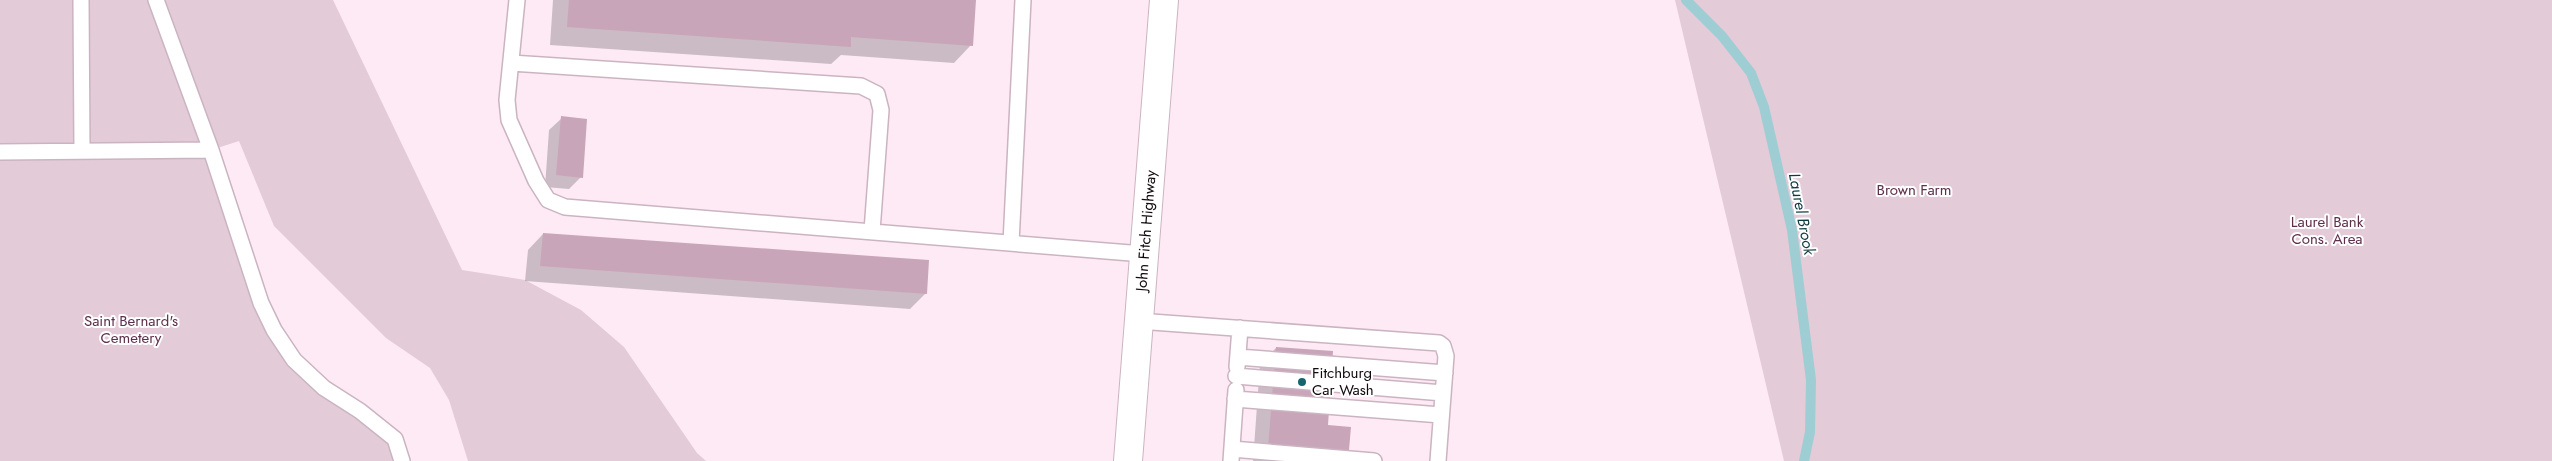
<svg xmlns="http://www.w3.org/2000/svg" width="2552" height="461" font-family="Jost,sans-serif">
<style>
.green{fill:#e3cbd8}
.shadow{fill:#0003}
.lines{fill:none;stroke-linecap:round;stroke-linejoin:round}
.stream{stroke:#9ecdd4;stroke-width:10}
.building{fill:#c9a5b9}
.service-casing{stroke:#cbb4c1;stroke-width:18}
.secondary-casing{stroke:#cbb4c1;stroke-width:30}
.service{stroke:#fff;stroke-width:15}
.secondary{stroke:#fff;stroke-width:28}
.poi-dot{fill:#18646e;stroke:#fff;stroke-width:2}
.labels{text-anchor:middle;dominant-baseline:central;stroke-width:4;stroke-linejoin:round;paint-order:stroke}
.park-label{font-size:15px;fill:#5e2f4c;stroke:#fff}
.street-label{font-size:15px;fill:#11090d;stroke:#fff}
.poi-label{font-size:15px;fill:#11090d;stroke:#fff;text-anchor:start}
.water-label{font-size:16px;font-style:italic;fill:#0e3b40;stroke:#fff}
</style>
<rect width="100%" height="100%" fill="#feeaf5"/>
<path class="green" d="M0,0H333L462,270L525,280L581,310L624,347L697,453L706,461H468L449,400L430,368L386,338L274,226L239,141L211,150L261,303L294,360L395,439L402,461H0Z
M1675,0H2552V461H1784Z"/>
<path class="shadow" d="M553,0H975L971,45L954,63L841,55L831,64L550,45Z
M562,118L581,177L569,189L545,187L549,130Z
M543,234L926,293L910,309L525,281L528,250Z
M1276,348L1327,426L1347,461H1253L1260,364Z"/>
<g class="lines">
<path class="stream" d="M1686,0L1722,36L1751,73L1764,107L1792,230L1811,380L1810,432L1804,461"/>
</g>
<path class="building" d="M569,0H976L973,46L851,37V47L567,27Z
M561,116L587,119L583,178L556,175Z
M543,233L929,260L927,294L540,266Z
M1276,347L1333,351L1328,425L1351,427L1348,461H1267Z"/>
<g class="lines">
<g class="service-casing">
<path id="service" d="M81,0L82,150
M156,0L211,150L261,303L274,330L294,360L324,388L360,411L395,439L402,461
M517,0L507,100L509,120L536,181L548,200L565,207L1143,254
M511,63L861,86L877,94L881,110L872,231
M0,152L211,150
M1011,243L1023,0
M1138,321L1439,343L1443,346L1446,356L1438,461
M1238,357L1445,373
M1237,367L1240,328
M1236,376L1443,393
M1235,399L1441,415
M1232,449L1374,461
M1231,461L1236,390"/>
</g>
<g class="secondary-casing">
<g id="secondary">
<path id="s1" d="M1128,461L1164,0"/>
</g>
</g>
<use href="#service" class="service"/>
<use href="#secondary" class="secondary"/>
</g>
<circle class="poi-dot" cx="1302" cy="382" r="5"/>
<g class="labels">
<g class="park-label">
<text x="1914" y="190">Brown Farm</text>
<text x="2327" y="222">Laurel Bank<tspan x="2327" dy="17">Cons. Area</tspan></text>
<text x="131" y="321">Saint Bernard's<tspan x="131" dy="17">Cemetery</tspan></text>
</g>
<g class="street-label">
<text stroke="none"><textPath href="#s1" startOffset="231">John Fitch Highway</textPath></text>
</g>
<g class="poi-label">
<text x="1312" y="373">Fitchburg<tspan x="1312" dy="17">Car Wash</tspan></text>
</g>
<g class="water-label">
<text transform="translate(1802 214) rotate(79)">Laurel Brook</text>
</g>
</g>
</svg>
